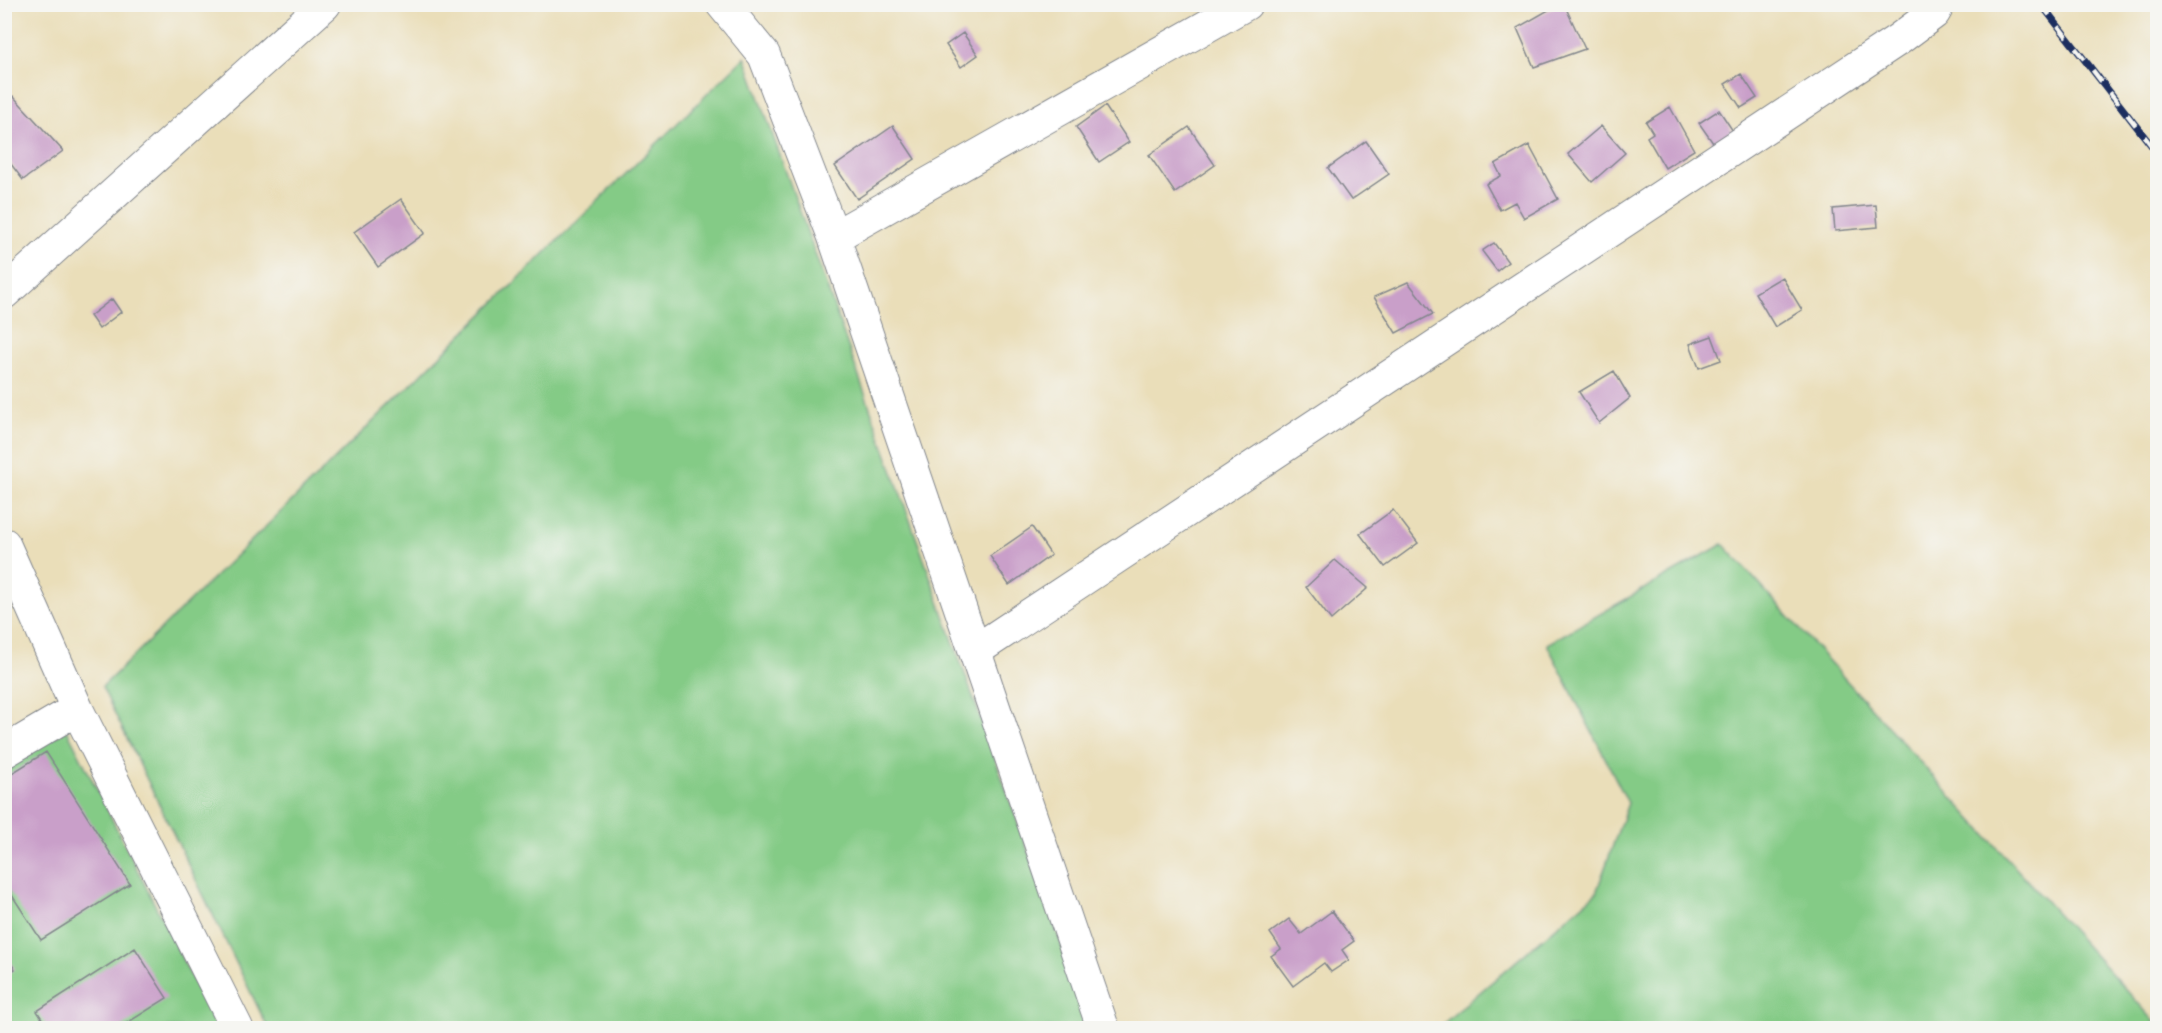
<svg xmlns="http://www.w3.org/2000/svg" width="2162" height="1033" font-family="'Architects Daughter',sans-serif">
<style>
.green{fill:#84cb86;stroke:#507d72;stroke-width:1.5}
.building{fill:#c99fc9}
.lines{fill:none;stroke-linecap:round;stroke-linejoin:round}
.minor-casing{stroke:#82868c;stroke-width:34}
.minor{stroke:#fff;stroke-width:32}
.rail-casing{stroke:#1b2f5e;stroke-width:7}
.rail{stroke:#f6f6f2;stroke-width:4.5;stroke-dasharray:14;stroke-linecap:butt}
</style>
<rect width="100%" height="100%" fill="#f6f6f2"/>
<filter id="ink" filterUnits="userSpaceOnUse"><feTurbulence type="fractalNoise" baseFrequency=".0167" numOctaves="2"/><feDisplacementMap in="SourceGraphic" scale="12" xChannelSelector="R" yChannelSelector="G"/><feConvolveMatrix kernelMatrix="1 2 1 2 8 2 1 2 1" color-interpolation-filters="sRGB"/></filter>
<filter id="wash" filterUnits="userSpaceOnUse"><feTurbulence type="fractalNoise" baseFrequency=".008" numOctaves="4" result="noise"/><feDisplacementMap in="SourceGraphic" scale="24" xChannelSelector="R" yChannelSelector="G"/><feGaussianBlur stdDeviation="1.35" result="paint"/><feColorMatrix in="noise" values="0 0 0 0 0 0 0 0 0 0 0 0 0 0 0 0 0 1.4 0 .05"/><feComposite in="paint" operator="in"/></filter>
<g filter="url(#wash)">
<rect width="100%" height="100%" fill="#eadeb9"/>
<path class="green" d="M745,57L1091,1028H268L102,687Z
M1723,544L2157,1024V1028H1438L1596,893L1628,803L1547,644Z
M67,730L217,1028H5L4,766Z"/>
<g id="blocks">
<path class="building" d="M1559,4H1564L1585,49L1534,67L1517,28Z
M963,33L978,55L961,67L946,45Z
M1741,74L1757,98L1741,108L1725,84Z
M13,96L63,151L23,180L4,155V103Z
M1105,106L1129,142L1099,162L1076,127Z
M1670,107L1694,150L1665,168L1647,137L1653,133L1646,122Z
M1719,110L1733,131L1713,143L1699,123Z
M893,126L915,159L857,199L835,166Z
M1601,126L1625,153L1592,182L1568,154Z
M1189,127L1215,165L1175,193L1149,155Z
M1366,141L1389,174L1351,200L1328,168Z
M1529,145L1558,199L1524,218L1515,202L1500,210L1486,184L1501,176L1495,164Z
M401,199L425,233L378,267L354,232Z
M1876,205L1878,227L1835,231L1833,209Z
M1494,243L1508,262L1497,271L1482,251Z
M1782,277L1802,310L1775,327L1755,293Z
M1408,282L1433,314L1396,333L1374,297Z
M112,299L121,312L99,329L90,316Z
M1712,336L1721,360L1699,368L1690,344Z
M1614,371L1630,398L1599,423L1579,392Z
M1393,510L1418,543L1385,567L1360,534Z
M1032,527L1051,555L1009,585L990,556Z
M1335,560L1368,588L1331,620L1306,587Z
M46,752L130,884L41,940L4,883V778Z
M1332,911L1354,941L1342,950L1349,960L1331,972L1324,963L1293,986L1271,956L1281,949L1270,933L1289,919L1301,934Z
M135,948L167,998L119,1028H48L37,1011Z
M4,954L15,969L4,976Z"/>
</g>
</g>
<g filter="url(#ink)">
<use href="#blocks" fill-opacity="0" stroke="#82868c" stroke-width="1.5"/>
<g class="lines">
<g class="minor-casing">
<path id="minor" d="M722,4L764,55L834,237L1103,1028
M834,237L1246,4
M4,293L325,4
M4,544L77,709L237,1028
M975,651L1899,39L1934,13L1939,4
M4,752L77,709"/>
</g>
<use href="#minor" class="minor"/>
<g class="rail-casing">
<path id="rail" d="M2041,4L2158,154"/>
</g>
<use href="#rail" class="rail"/>
</g>
</g>
<rect width="2162" height="1033" fill="none" stroke="#f6f6f2" stroke-width="24"/>
</svg>
